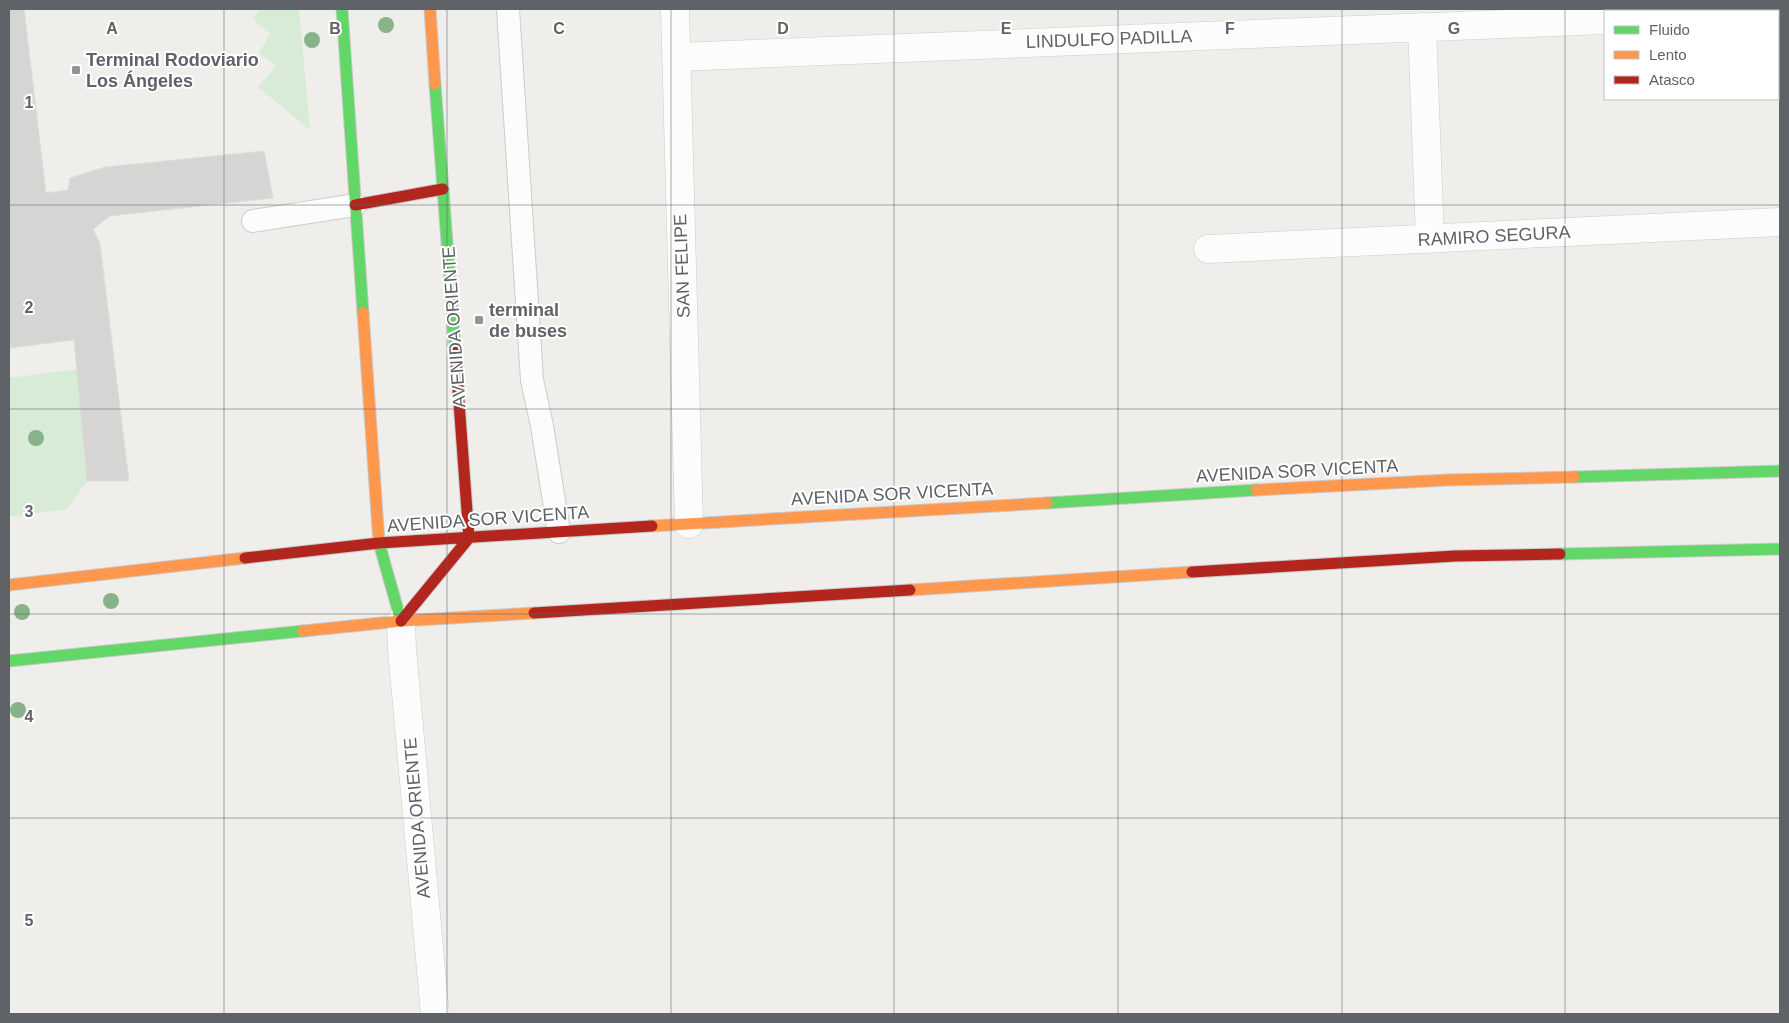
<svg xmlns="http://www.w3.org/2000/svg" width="1789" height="1023" font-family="Arial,sans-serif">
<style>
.green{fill:#d8ebd6}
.building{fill:#d6d5d3;stroke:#deddd9}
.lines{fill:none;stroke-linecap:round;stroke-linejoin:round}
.lane-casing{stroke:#cbcccc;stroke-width:24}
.street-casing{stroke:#cbcccc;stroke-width:29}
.fast-casing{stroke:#cacacb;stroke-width:13}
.slow-casing{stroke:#cacacb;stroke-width:13}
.jam-casing{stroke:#cacacb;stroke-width:13}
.lane{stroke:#fdfcfc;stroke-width:22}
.street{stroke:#fdfcfc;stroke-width:28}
.fast{stroke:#63d668;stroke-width:11}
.slow{stroke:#ff974d;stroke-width:11}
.jam{stroke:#b3261e;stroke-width:11}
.tree{fill:#88b388}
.grid{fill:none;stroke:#5f6368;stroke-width:1;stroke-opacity:0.55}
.poi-dot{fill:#919496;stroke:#fff;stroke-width:2}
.labels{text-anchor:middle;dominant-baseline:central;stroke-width:4;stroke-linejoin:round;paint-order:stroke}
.street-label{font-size:18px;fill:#5f6368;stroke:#fff}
.poi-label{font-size:18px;font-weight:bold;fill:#5f6368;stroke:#fff;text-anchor:start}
.grid-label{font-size:16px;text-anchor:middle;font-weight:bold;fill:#5f6368;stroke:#fff;stroke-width:4;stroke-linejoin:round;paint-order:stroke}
</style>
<rect width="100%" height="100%" fill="#efeeea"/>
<path class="green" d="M261,9H299L310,130L258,87L276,66L259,53L270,34L253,19Z
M78,369L87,481L67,509L9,517V378Z"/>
<path class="building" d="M9,9H24L46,193L68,190L70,178L105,167L264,151L273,198L110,216L93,229L100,244L129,481H87L74,340L9,348Z"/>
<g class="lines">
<g class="lane-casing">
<path id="lane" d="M508,9L532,380L542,426L559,532
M253,221L355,205"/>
</g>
<g class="street-casing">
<path id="street" d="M675,9L689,524
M1778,13H1780
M1422,27L1430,239
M677,57L1605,20
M1208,249L1780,222
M401,621L402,649L435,1014"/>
</g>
<g class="fast-casing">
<path id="fast" d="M342,9L363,313
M435,84L455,348
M1574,477L1780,471
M1047,503L1256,490
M379,543L401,621
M1560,554L1780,549
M9,661L303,631"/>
</g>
<g class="slow-casing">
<path id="slow" d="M430,9L435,84
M363,313L379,543
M1256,490L1448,480L1574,477
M652,526L1047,503
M9,585L245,558
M910,590L1192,572
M303,631L401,621L534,613"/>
</g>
<g class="jam-casing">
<path id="jam" d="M355,205L443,189
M245,558L379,543L652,526
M1192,572L1455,556L1560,554
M534,613L910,590
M401,621L469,538L455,348"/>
</g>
<use href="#lane" class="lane"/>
<use href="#street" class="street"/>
<use href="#fast" class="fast"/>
<use href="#slow" class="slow"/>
<use href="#jam" class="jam"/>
</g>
<g class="tree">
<circle cx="386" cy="25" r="8"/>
<circle cx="312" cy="40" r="8"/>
<circle cx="36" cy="438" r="8"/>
<circle cx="111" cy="601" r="8"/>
<circle cx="22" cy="612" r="8"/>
<circle cx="18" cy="710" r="8"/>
</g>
<path class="grid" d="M224,9V1014M447,9V1014M671,9V1014M894,9V1014M1118,9V1014M1342,9V1014M1565,9V1014M9,205H1780M9,409H1780M9,614H1780M9,818H1780"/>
<g class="poi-dot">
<rect x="71" y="65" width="10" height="10" rx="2.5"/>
<rect x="474" y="315" width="10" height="10" rx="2.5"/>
</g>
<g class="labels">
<g class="street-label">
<text transform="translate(1109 39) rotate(-2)">LINDULFO PADILLA</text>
<text transform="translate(1494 236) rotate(-3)">RAMIRO SEGURA</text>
<text transform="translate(682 266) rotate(-92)">SAN FELIPE</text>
<text transform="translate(454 327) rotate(-94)">AVENIDA ORIENTE</text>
<text transform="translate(1297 471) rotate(-3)">AVENIDA SOR VICENTA</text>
<text transform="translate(892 494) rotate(-3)">AVENIDA SOR VICENTA</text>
<text transform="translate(488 519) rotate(-4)">AVENIDA SOR VICENTA</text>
<text transform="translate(417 818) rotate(-95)">AVENIDA ORIENTE</text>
</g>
<g class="poi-label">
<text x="86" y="60">Terminal Rodoviario<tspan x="86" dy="21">Los Ángeles</tspan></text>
<text x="489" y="310">terminal<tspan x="489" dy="21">de buses</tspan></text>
</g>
</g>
<g class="grid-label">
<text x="112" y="34">A</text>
<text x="335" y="34">B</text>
<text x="559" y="34">C</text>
<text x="783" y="34">D</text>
<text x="1006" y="34">E</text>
<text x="1230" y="34">F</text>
<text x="1454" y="34">G</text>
<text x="29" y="108">1</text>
<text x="29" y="313">2</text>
<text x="29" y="517">3</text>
<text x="29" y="722">4</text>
<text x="29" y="926">5</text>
</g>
<rect width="1789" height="1023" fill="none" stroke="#5f6368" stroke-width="20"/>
<rect x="1604" y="10" width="175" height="90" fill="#ffffff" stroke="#bfc1c3"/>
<rect x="1614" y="26" width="25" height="8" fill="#63d668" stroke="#bfc1c3"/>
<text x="1649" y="35" font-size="15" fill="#5f6368">Fluido</text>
<rect x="1614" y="51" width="25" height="8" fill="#ff974d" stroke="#bfc1c3"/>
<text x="1649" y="60" font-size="15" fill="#5f6368">Lento</text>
<rect x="1614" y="76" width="25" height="8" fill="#b3261e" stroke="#bfc1c3"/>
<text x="1649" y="85" font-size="15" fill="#5f6368">Atasco</text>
</svg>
